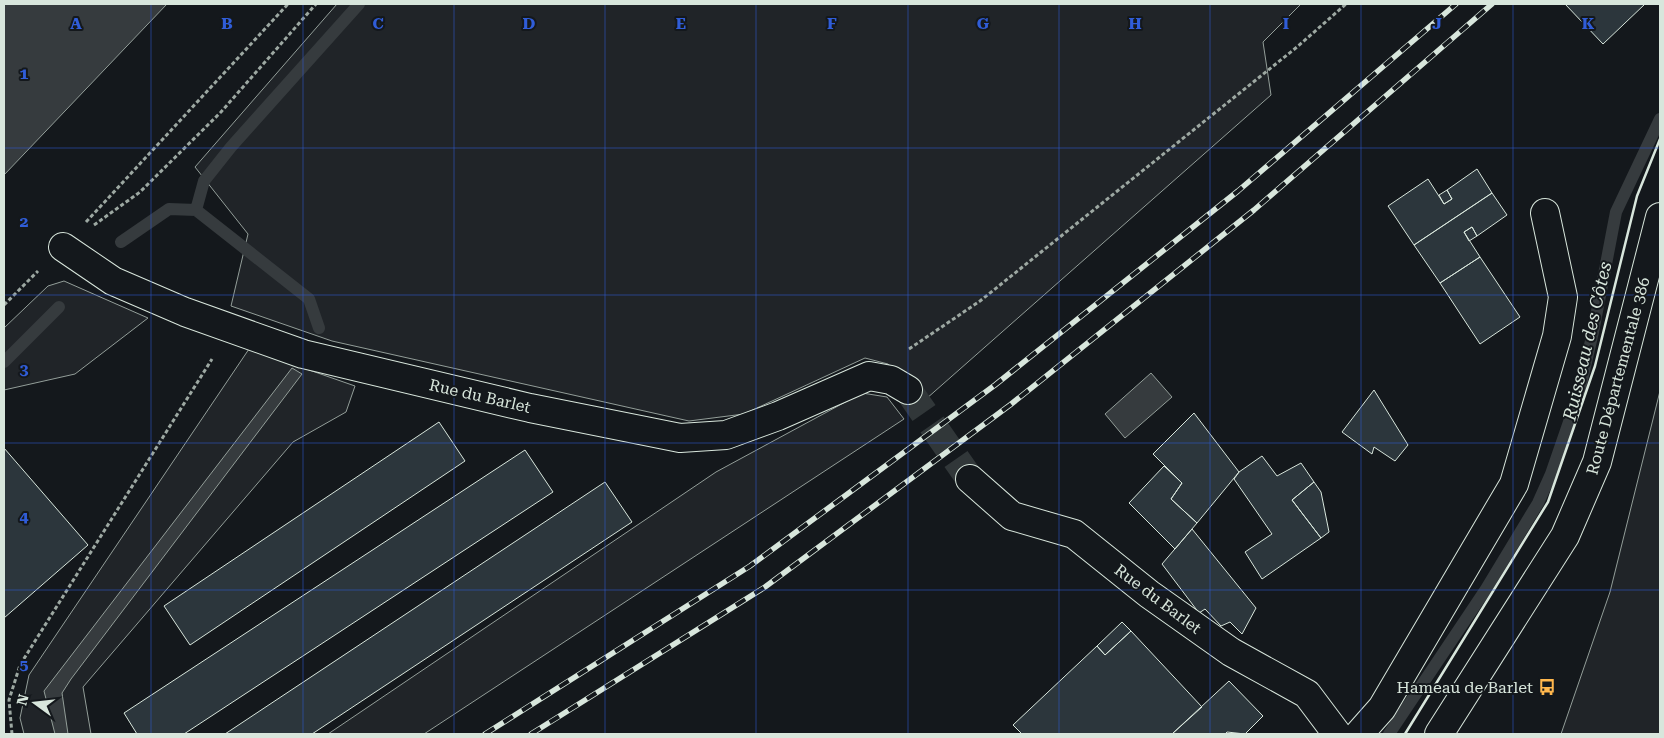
<svg xmlns="http://www.w3.org/2000/svg" width="1664" height="738" font-family="'Roboto Serif',serif">
<style>
.green{fill:#202428;stroke:#939e99}
.water{fill:#363b3e;stroke:#939e99}
.lines{fill:none;stroke-linecap:round;stroke-linejoin:round}
.stream{stroke:#363b3e;stroke-width:12}
.building{fill:#2c363c;stroke:#d8e6dc}
.minor-tunnel{stroke:#313739;stroke-width:28;stroke-dasharray:28 14;stroke-linecap:butt}
.minor-casing{stroke:#d8e6dc;stroke-width:30}
.major-casing{stroke:#d8e6dc;stroke-width:30}
.path{stroke:#9da8a2;stroke-width:3;stroke-dasharray:4 2.5;stroke-linecap:butt}
.minor{stroke:#14181c;stroke-width:28}
.major{stroke:#14181c;stroke-width:28}
.rail-casing{stroke:#d8e6dc;stroke-width:5.5}
.rail{stroke:#14181c;stroke-width:4;stroke-dasharray:11;stroke-linecap:butt}
.wall{stroke:#d8e6dc;stroke-width:2.5}
.grid{fill:none;stroke:#305dd8;stroke-width:1;stroke-opacity:0.55}
.labels{text-anchor:middle;dominant-baseline:central;stroke-width:4;stroke-linejoin:round;paint-order:stroke}
.street-label{font-size:16px;fill:#d8e6dc;stroke:#14181c}
.poi-label{font-size:16px;fill:#d8e6dc;stroke:#14181c;text-anchor:end}
.water-label{font-size:18px;font-style:italic;fill:#d8e6dc;stroke:#14181c}
.grid-label{font-size:16px;text-anchor:middle;font-weight:bold;fill:#305dd8;stroke:#14181c;stroke-width:4;stroke-linejoin:round;paint-order:stroke}
</style>
<rect width="100%" height="100%" fill="#14181c"/>
<path class="green" d="M337,4H1301L1263,42L1271,95L926,399L888,364L865,358L744,414L689,421L332,341L231,306L248,234L195,167Z
M64,281L148,318L75,374L4,390V328L48,286Z
M249,349L355,386L346,412L293,442L83,687L91,734H24L20,718L29,675Z
M1660,391V734H1561L1610,592Z
M862,393L887,397L904,419L424,734H328L716,472Z"/>
<path class="water" d="M4,4H167L4,175Z
M292,368L302,374L71,679L62,693L68,734H55L44,691Z
M1151,373L1172,397L1125,438L1105,414Z"/>
<g class="lines">
<path class="stream" d="M196,210L204,181L231,147L359,4
M121,242L169,209L196,210L309,299L319,328
M4,362L59,307
M1389,734L1486,589L1538,503L1551,474L1579,393L1593,332L1616,212L1660,119"/>
</g>
<path class="building" d="M1565,4H1645L1603,44Z
M1477,169L1492,193L1414,245L1388,206L1428,179L1444,204L1452,199L1447,190Z
M1447,190L1452,199L1444,204L1439,195Z
M1492,193L1507,215L1477,236L1472,227L1464,232L1480,257L1440,283L1414,245Z
M1472,227L1477,236L1469,241L1464,232Z
M1480,257L1520,317L1480,344L1440,283Z
M1374,390L1408,445L1395,461L1374,447L1372,454L1342,432Z
M1194,413L1239,472L1197,523L1171,499L1182,483L1153,454Z
M439,422L465,461L190,645L164,606Z
M4,448L88,545L4,618Z
M525,450L553,492L184,734H137L124,713Z
M1262,456L1277,476L1301,463L1314,482L1292,500L1321,538L1262,579L1245,552L1272,534L1234,479L1239,472Z
M1164,466L1182,483L1171,499L1197,523L1175,549L1129,503Z
M605,482L632,522L312,734H225Z
M1314,482L1321,492L1329,532L1321,538L1292,500Z
M1192,529L1256,608L1242,634L1230,622L1221,626L1205,609L1199,613L1162,564Z
M1122,622L1131,631L1105,655L1097,646Z
M1131,631L1202,707L1172,734H1022L1013,725L1097,646L1105,655Z
M1229,681L1263,716L1245,734L1227,732L1225,734H1172Z"/>
<g class="lines">
<path class="minor-tunnel" d="M908,390L970,479"/>
<g class="minor-casing">
<path id="minor" d="M63,247L113,281L185,312L303,354L530,408L680,438L726,435L778,416L869,376L891,380L908,390
M970,479L1012,516L1074,534L1149,594L1231,652L1307,694L1337,734
M1359,734L1382,708L1514,484L1557,336L1563,297L1545,213"/>
</g>
<g class="major-casing">
<path id="major" d="M1439,734L1565,536L1597,462L1660,217"/>
</g>
<path class="path" d="M86,222L288,4
M94,225L140,192L221,112L316,4
M4,305L38,271
M909,349L980,301L1297,47L1346,4
M12,734L9,700L20,665L212,359"/>
<use href="#minor" class="minor"/>
<use href="#major" class="major"/>
<g class="rail-casing">
<path id="rail" d="M485,734L750,566L995,385L1238,191L1456,4
M531,734L765,587L1010,405L1254,210L1492,4"/>
</g>
<use href="#rail" class="rail"/>
<path class="wall" d="M1405,734L1548,502L1595,366L1637,196L1660,139"/>
</g>
<path class="grid" d="M151,4V734M303,4V734M454,4V734M605,4V734M756,4V734M908,4V734M1059,4V734M1210,4V734M1361,4V734M1513,4V734M4,148H1660M4,295H1660M4,443H1660M4,590H1660"/>
<defs>
<g id="bus-bare" transform="scale(1.35)"><path d="M-5-6H5V4H4V6H2V4H-2V6H-4V4H-5ZM-3.5-4V0h7V-4ZM-3.5 1.2v1.5H-2V1.2ZM2 1.2v1.5H3.5V1.2Z" fill="#ffb74d" stroke="#14181c" stroke-width="2.5" paint-order="stroke"/></g>
</defs>
<g fill-rule="evenodd">
<use href="#bus-bare" x="1547" y="687"/>
</g>
<g class="labels">
<g class="street-label">
<text transform="translate(1618 376) rotate(-75)">Route Départementale 386</text>
<text transform="translate(480 396) rotate(13)">Rue du Barlet</text>
<text transform="translate(1158 599) rotate(37)">Rue du Barlet</text>
</g>
<g class="poi-label">
<text x="1533" y="687">Hameau de Barlet</text>
</g>
<g class="water-label">
<text transform="translate(1587 341) rotate(-77)">Ruisseau des Côtes</text>
</g>
</g>
<g class="grid-label">
<text x="76" y="29">A</text>
<text x="227" y="29">B</text>
<text x="378" y="29">C</text>
<text x="529" y="29">D</text>
<text x="681" y="29">E</text>
<text x="832" y="29">F</text>
<text x="983" y="29">G</text>
<text x="1135" y="29">H</text>
<text x="1286" y="29">I</text>
<text x="1437" y="29">J</text>
<text x="1588" y="29">K</text>
<text x="24" y="79">1</text>
<text x="24" y="227">2</text>
<text x="24" y="375">3</text>
<text x="24" y="522">4</text>
<text x="24" y="670">5</text>
</g>
<rect width="1664" height="738" fill="none" stroke="#d8e6dc" stroke-width="10"/>
<g transform="translate(35 703) rotate(285)" stroke="#14181c" stroke-width="4" paint-order="stroke">
<path d="M0-4L9 19L0 12L-9 19Z" fill="#d8e6dc"/>
<text y="-8" font-size="14" font-weight="bold" text-anchor="middle" fill="#d8e6dc">N</text>
</g>
</svg>
